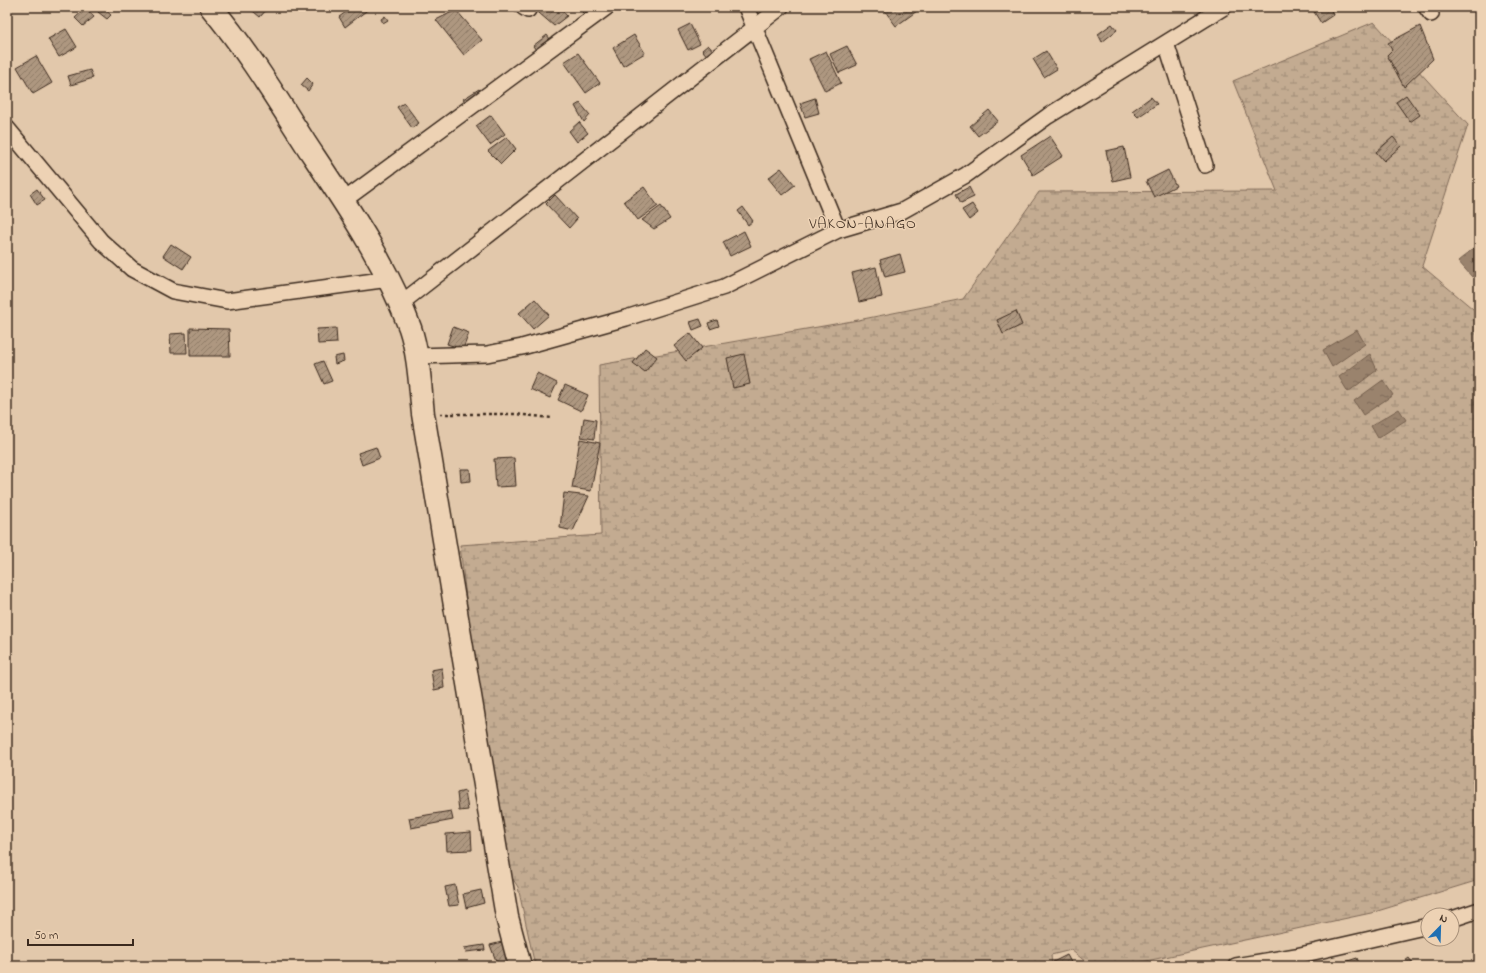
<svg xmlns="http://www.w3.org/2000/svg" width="1486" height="973" font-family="'Indie Flower',sans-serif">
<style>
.wetland{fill:url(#wetland-marsh);stroke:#7f6a58}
.water{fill:url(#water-ripples);stroke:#745f4d}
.building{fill:url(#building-hatch);stroke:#3b2a1e}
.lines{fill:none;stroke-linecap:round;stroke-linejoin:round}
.street-casing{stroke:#3b2a1e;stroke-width:18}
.secondary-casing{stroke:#3b2a1e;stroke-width:25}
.path{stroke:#3b2a1e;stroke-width:2.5;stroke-dasharray:3 3;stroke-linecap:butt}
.street{stroke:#edd2b4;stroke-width:15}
.secondary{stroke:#edd2b4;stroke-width:22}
.labels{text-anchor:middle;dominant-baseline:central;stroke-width:3;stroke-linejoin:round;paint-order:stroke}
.quarter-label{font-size:15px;letter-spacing:1px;fill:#3b2a1e;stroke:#edd2b4}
</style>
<defs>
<pattern id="wetland-marsh" width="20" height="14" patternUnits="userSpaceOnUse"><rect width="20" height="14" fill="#c3ab91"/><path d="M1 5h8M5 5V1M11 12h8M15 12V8" fill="none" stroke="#a08b76"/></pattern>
<pattern id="water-ripples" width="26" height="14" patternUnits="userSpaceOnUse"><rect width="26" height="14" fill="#9a836d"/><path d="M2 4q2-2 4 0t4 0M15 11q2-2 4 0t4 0" fill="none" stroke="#7f6b59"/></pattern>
<pattern id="building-hatch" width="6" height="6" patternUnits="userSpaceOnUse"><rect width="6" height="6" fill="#ae9780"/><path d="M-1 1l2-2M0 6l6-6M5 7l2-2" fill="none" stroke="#8f7b68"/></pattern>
</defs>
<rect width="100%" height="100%" fill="#e2c8ab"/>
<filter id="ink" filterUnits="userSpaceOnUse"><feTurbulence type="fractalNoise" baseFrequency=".025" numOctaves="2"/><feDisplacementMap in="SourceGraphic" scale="8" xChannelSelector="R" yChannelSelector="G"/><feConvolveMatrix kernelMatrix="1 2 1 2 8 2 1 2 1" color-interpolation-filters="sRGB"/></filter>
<g filter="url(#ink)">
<path class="wetland" d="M1374,22L1468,125L1422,266L1479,314V880L1371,913L1123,966H1091L1071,950L1051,955L1052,966H575L574,964L535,966L518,887L507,870L480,721L460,545L601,535L599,365L858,320L963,299L1039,192L1277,191L1233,81Z"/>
<path class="water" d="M1479,244V271L1472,277L1458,261Z
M1357,330L1365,344L1332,367L1323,350Z
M1370,354L1377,370L1348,392L1339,377Z
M1383,380L1393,395L1363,415L1354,401Z
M1399,409L1406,420L1378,438L1371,426Z"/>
<path class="building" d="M102,7L111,15L107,19L98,12Z
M248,7H269L260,17Z
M353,7L370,8L345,27L339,17Z
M532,7H559L567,16L554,26Z
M588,7H592L596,12L589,19L582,12Z
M882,7H915L917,11L896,26Z
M1311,7H1330L1333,15L1321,23Z
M86,8L94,17L83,26L75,18Z
M456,10L482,40L464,55L436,20Z
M385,16L388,20L383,23L381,19Z
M690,24L700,44L688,50L678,30Z
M1112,24L1117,30L1102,42L1098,34Z
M1420,26L1433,59L1404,87L1387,55L1392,50L1388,43Z
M66,29L77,47L59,57L48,39Z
M547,35L553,43L539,54L533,46Z
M634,35L645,53L623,66L613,48Z
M708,45L717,55L711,60L702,50Z
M847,46L857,65L839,73L830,54Z
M826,51L841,83L825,91L809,59Z
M1046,51L1057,69L1044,77L1033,59Z
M578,53L600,83L586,93L564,62Z
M36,56L52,83L33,94L17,67Z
M90,70L93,78L71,85L68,76Z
M307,78L313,84L308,91L301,85Z
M479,89L484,96L468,107L463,99Z
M1406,95L1420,115L1410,122L1396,102Z
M1151,97L1157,104L1138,117L1132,111Z
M815,98L819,113L805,117L800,103Z
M404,103L419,123L412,128L397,107Z
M580,103L590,115L584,122L575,106Z
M989,110L998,121L978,136L970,126Z
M491,115L505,134L490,145L476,126Z
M579,122L588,133L577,142L569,131Z
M1050,136L1063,156L1033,175L1021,155Z
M507,137L516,149L501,164L488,151Z
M1393,137L1401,146L1384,161L1376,152Z
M1124,147L1130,177L1113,181L1106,151Z
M781,168L795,185L782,195L768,178Z
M1168,170L1176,186L1154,197L1146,181Z
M644,187L658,206L638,220L624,201Z
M969,187L974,197L961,203L956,194Z
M37,189L45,200L37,205L30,194Z
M555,195L577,219L569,228L546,204Z
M972,204L978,213L969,220L962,210Z
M661,206L670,219L654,229L642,220Z
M743,207L753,221L748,225L738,211Z
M744,231L751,246L730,256L723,242Z
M171,244L191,257L183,269L163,256Z
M900,254L905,272L885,277L880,260Z
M876,267L882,297L859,302L852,273Z
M535,299L549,315L533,329L519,313Z
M1016,311L1022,325L1003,334L997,320Z
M700,319L703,326L693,330L690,322Z
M717,320L719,326L710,329L708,323Z
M453,327L469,333L463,349L447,344Z
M190,328L229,329L230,356H190Z
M336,328L337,343L318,344L317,329Z
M186,333L187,353H171L170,334Z
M690,333L702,348L686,361L674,346Z
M645,348L657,357L645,372L633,363Z
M744,354L750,384L733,388L727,358Z
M343,355L344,361L335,364L334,357Z
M323,361L332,381L324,384L315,364Z
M537,373L557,383L550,398L530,389Z
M565,385L588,395L581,411L558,400Z
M584,418L596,420L594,439L581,437Z
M580,439L600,443L591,491L572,488Z
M376,447L380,458L362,465L358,453Z
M514,458L516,486L496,487L494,459Z
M460,469H470L471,481L461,482Z
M564,493L589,496L573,531L560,528Z
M442,668L444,688L434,690L431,670Z
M465,791L468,810L459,811L457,793Z
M451,811L453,820L411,828L409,818Z
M471,832L472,850L447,851L446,834Z
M455,885L459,905L449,906L445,887Z
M481,890L484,903L466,908L463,894Z
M502,942L509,966H498L490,945Z
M484,945L485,950L466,952L464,948Z
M1067,955L1073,966H1054L1053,962Z
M1357,958L1360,966H1347L1345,962Z
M1409,958L1415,966H1398Z"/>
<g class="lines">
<g class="street-casing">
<path id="street" d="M523,7L528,10
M746,7L838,230
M1426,7L1431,14
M1166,43L1205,165
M7,128L101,241L132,269L173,291L227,301L389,279
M343,201L607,7
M400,304L781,7
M416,356L487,354L522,347L626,318L724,287L838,230L902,211L966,175L1048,116L1224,7
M1452,919L1479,910
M1236,966L1296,956L1428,926"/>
</g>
<g class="secondary-casing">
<path id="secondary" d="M211,7C248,51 278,101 309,149C347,206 386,263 410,328C419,355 420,386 423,414L507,917L520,966"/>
</g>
<path class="path" d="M440,414H515L552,418"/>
<use href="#street" class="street"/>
<use href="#secondary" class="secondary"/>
</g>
</g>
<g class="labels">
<g class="quarter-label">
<text x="863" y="224">VAKON-ANAGO</text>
</g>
</g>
<rect width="1486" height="973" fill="none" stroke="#edd2b4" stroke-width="24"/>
<rect x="12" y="12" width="1462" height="949" fill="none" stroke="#3b2a1e" stroke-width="1.5" filter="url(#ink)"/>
<g transform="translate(1440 927) rotate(23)"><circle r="19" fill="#edd2b4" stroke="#a68f78"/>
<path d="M0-3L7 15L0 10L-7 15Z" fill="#1f6fb2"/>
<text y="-6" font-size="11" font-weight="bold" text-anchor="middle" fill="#3b2a1e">N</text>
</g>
<path d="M28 939v6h105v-6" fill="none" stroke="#3b2a1e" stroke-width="2"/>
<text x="34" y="939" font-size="12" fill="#3b2a1e" stroke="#edd2b4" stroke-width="3" paint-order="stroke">50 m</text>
</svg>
